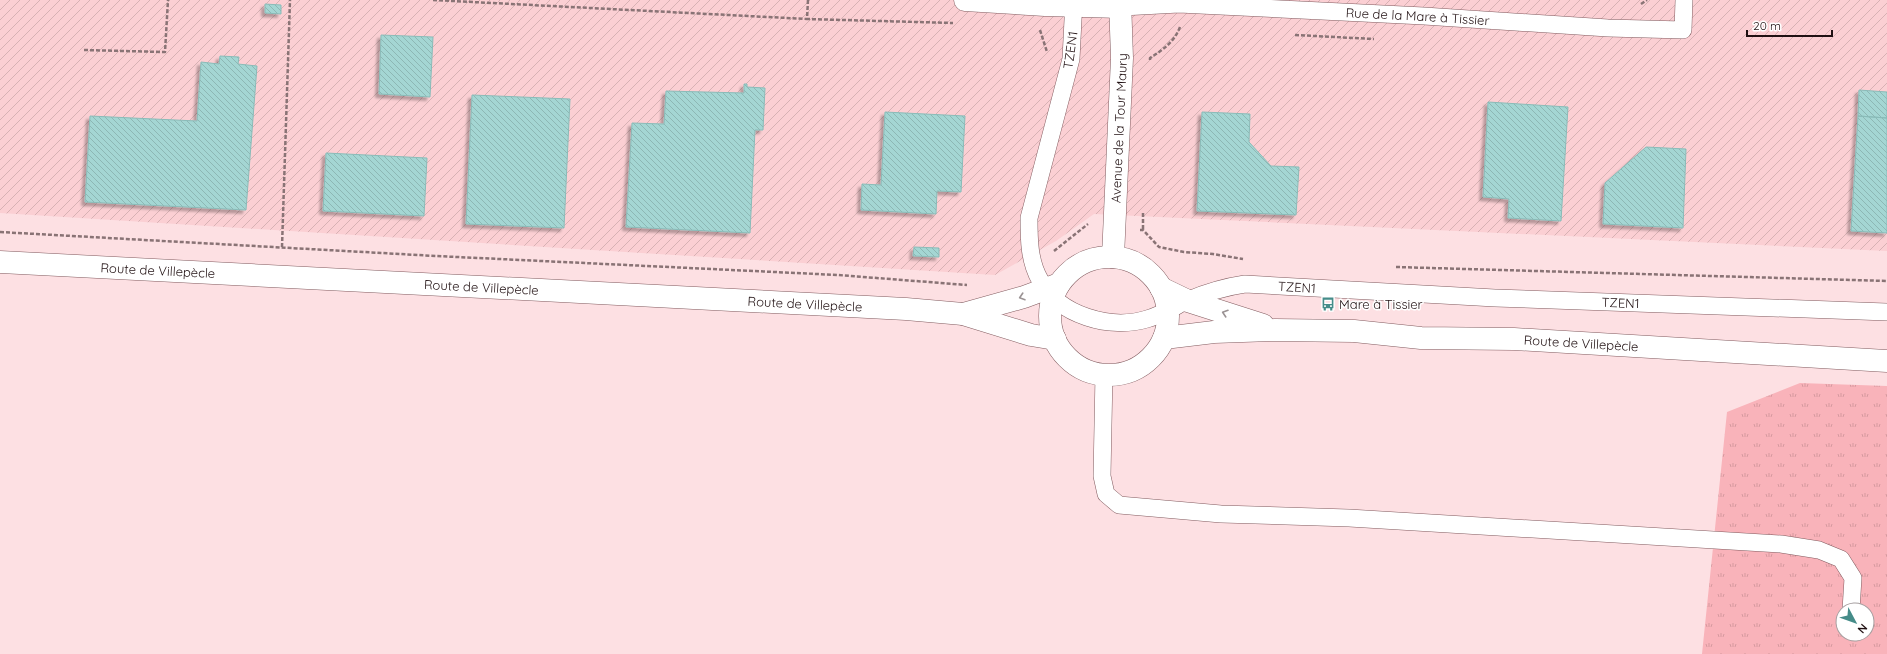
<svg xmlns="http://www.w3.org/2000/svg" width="1887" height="654" font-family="Quicksand,sans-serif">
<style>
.industrial{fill:url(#industrial-furrows)}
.grass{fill:url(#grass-tufts);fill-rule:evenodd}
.building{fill:url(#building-back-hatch);stroke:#89bbb8;filter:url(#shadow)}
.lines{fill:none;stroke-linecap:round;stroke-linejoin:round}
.lane-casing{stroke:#825b5f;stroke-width:18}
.street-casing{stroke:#825b5f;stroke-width:23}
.secondary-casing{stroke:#825b5f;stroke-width:23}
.path{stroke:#897375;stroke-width:2.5;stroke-dasharray:4 2;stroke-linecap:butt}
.lane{stroke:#fff;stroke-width:17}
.street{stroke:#fff;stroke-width:22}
.secondary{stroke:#fff;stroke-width:22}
.oneway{stroke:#9b9394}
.labels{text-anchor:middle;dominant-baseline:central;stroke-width:3;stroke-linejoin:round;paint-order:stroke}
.street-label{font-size:13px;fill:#201012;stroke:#fff}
.poi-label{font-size:13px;fill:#201012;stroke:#fff;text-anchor:start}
</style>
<defs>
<pattern id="industrial-furrows" width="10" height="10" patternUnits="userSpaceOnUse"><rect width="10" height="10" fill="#fbcfd3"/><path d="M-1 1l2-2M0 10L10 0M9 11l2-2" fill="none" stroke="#d7b1b4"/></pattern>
<pattern id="grass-tufts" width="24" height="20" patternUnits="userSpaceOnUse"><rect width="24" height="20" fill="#f9b3ba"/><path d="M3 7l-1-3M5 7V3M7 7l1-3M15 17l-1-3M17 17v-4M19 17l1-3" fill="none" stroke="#d5999f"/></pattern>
<pattern id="building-back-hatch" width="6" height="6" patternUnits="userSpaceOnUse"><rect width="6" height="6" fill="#a4d6d3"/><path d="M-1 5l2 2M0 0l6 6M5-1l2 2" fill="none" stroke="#8db7b4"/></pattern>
<filter id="shadow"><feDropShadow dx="-3.5" dy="3.5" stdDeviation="1" flood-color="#0004"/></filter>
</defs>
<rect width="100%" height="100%" fill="#fde0e3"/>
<path class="industrial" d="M0,0H1887V251L1094,214L1056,241L995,275L0,213Z"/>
<path class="grass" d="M1800,383L1887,386V654H1702L1727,412ZM1843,610H1867V634H1843Z"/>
<path class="building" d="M265,4L281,5V14L265,13Z
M381,35L433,37L430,97L379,94Z
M220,56L239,57L238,64L257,66L246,210L85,202L90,116L197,121L201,62L219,64Z
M744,84H747V87L765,88L763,130H755L750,233L626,227L632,123L664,124L666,91L744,93Z
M1859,90L1887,92V118L1858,116Z
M472,95L570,99L564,228L466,224Z
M1488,102L1568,107L1561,221L1508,218L1509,199L1483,197Z
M885,112L965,116L961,192L937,191L936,214L861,210L862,184L881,185Z
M1202,112L1250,114L1249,142L1271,166L1299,167L1296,215L1197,211Z
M1858,116L1887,118V233L1851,231Z
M1646,147L1686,149L1683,228L1603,224L1605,183Z
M326,153L427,158L424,216L323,211Z
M914,247L939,248V257L913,256Z"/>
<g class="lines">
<g class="lane-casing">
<g id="lane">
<path id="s1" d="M1074,0L1071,59L1029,218C1029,239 1029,261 1040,280C1059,316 1111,330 1147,319C1161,315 1174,307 1186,301C1205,293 1224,287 1245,284L1495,298L1887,312"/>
<path id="s2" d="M1122,7L1179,4L1424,16L1608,28L1683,30L1684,0"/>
<path d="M1104,374L1102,476L1106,494L1119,505L1221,514L1349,518L1781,544L1819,550L1841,559L1853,578L1851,610"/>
</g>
</g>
<g class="street-casing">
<path id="street" d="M965,0L1045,5L1122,7"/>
</g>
<g class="secondary-casing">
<g id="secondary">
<path id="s3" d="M1113,257L1122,58L1120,0"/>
<circle cx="1109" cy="316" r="59"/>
<path id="s4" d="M0,262L906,309L963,314L1031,335L1055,339"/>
<path d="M1161,288L1188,301L1263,325"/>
<path d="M963,314L1024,297L1059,284"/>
<path id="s5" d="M1164,338L1214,332L1275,330L1354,331L1421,338L1514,339L1887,361"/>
</g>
</g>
<path class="path" d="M433,0L807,19
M808,0L807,19L953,23
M1641,4L1647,0
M1040,30L1047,52
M1295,35L1374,39
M84,50L165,52L168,0
M1150,60V58C1164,49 1174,42 1180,27
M1143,213V230
M1140,230H1143L1159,247L1184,252L1213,254L1243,259
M0,232L436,256L838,275L967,285
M282,247L290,0
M1054,251L1088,224
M1396,267L1887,281"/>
<use href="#lane" class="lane"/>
<use href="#street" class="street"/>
<use href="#secondary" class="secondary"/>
</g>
<defs><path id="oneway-chevron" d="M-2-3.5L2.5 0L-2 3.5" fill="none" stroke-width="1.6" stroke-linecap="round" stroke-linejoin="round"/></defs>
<g class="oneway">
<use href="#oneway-chevron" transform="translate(1022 297) rotate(162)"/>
<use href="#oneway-chevron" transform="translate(1225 313) rotate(-162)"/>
</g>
<defs>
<g id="bus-bare" transform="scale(1.08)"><path d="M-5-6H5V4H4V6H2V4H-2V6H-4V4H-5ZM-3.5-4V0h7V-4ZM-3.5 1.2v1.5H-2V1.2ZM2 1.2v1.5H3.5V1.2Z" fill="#458c89" stroke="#fff" stroke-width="2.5" paint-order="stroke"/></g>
</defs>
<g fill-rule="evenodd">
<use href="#bus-bare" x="1328" y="304"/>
</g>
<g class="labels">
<g class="street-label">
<text stroke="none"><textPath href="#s2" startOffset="296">Rue de la Mare à Tissier</textPath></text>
<text transform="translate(1070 50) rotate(-82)">TZEN1</text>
<text stroke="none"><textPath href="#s3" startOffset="129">Avenue de la Tour Maury</textPath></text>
<text stroke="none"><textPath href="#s4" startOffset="158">Route de Villepècle</textPath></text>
<text stroke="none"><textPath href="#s4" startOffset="482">Route de Villepècle</textPath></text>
<text stroke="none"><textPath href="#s1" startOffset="566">TZEN1</textPath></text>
<text stroke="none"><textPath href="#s1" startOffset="890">TZEN1</textPath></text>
<text stroke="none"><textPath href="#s4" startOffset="806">Route de Villepècle</textPath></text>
<text stroke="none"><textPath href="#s5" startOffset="418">Route de Villepècle</textPath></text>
</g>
<g class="poi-label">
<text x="1339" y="304">Mare à Tissier</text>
</g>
</g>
<g transform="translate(1855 622) rotate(131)"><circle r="19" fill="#ffffff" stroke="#a69fa0"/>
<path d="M0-3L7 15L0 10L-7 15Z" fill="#458c89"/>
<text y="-6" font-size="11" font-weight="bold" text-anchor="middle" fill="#201012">N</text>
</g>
<path d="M1747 30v6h85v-6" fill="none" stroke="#201012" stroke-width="2"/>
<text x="1753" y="30" font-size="12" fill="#201012" stroke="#ffffff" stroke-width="3" paint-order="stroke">20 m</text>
</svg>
